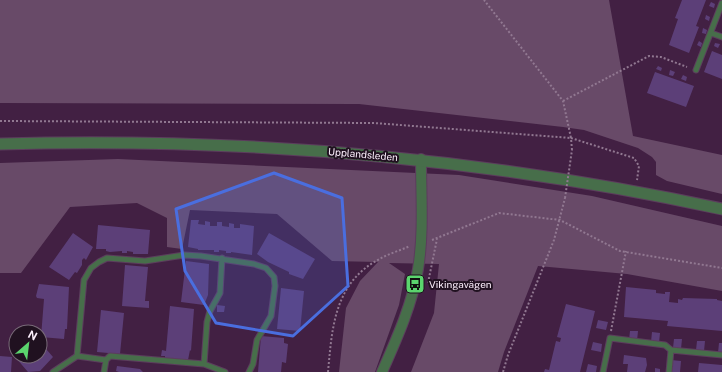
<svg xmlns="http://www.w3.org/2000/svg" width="722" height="372" font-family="'Public Sans',sans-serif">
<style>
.green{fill:#684a68}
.building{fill:#5c3f78}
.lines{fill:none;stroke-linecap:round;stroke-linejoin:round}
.service-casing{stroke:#5c3d5d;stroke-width:7}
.minor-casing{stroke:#5c3d5d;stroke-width:12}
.tertiary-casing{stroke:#5c3d5d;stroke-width:13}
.path{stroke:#917891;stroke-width:2;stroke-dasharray:2 2;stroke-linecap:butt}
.service{stroke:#476e4a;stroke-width:5}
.minor{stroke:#476e4a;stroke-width:10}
.tertiary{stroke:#476e4a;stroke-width:11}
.path-bridge{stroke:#917891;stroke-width:2;stroke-dasharray:2 2;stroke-linecap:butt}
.marked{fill:#4a6edf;fill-opacity:0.2;stroke:#4a6edf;stroke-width:3;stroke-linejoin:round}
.labels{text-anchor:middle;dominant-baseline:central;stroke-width:4;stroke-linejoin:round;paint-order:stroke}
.street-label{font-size:10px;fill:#fdf0fd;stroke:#201120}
.poi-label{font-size:10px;fill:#fdf0fd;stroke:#201120;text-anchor:start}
</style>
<rect width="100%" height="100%" fill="#422043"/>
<path class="green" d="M0,0H609L633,136L722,155V194L667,181L656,175V162L652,157L638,148L584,130L563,127L359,104L0,103Z
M118,159L459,175L592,196L722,226V291L627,274L538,266L504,352L498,372H411L434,313L439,264L389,263L405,274L399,305L375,372H339L346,308L360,281L378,262L332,261L277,214L190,210L182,249L167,247V218L137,203L70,207L21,273H0V163Z"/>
<path class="building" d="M682,0H706L696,26L699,27L689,53L669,45L678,19L675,18Z
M711,2L715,4L714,8L709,6Z
M706,15L710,17L709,21L705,19Z
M703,28L707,30L706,34L702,33Z
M699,41L702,43L701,47L697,45Z
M715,43L720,44L718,48L714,46Z
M712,51L722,55V79L704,72Z
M658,66L662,68L661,71L656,69Z
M670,70L675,72L673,76L669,75Z
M655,72L694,86L686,107L647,93Z
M683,75L687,77L686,81L681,79Z
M191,220H199L198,224L205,225V221L210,222V226H217V222H222V226L229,227V223L234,224V228H240V224L254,226L252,255L231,252V253H226V251L219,250V252H214V250H198V249L188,247Z
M98,225L150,230L148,254H133V252L127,251V253H122V251L110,252L106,251V249H96Z
M73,233L93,247L86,260L84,258L82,260V265L77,273L75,272L69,280L49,267Z
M269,233L315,259L303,279L289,274V272L268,262L257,254Z
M186,261L209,264L208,295L204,305L181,302Z
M125,265L148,267L145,301H149V308L122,306Z
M39,284L69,287L67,329H65L64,339L41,337L44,299L37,298L36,296Z
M626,287L656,290V293L665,294V292H670L669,302L678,303V299L682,300L683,298L717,299V300L722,301V331L667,326L668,321L624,317Z
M281,288L304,291L300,331L277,329Z
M566,304L595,311L580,372H544L545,369L549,370L556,341L560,342L561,338L557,337Z
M217,305L225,306L224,312H217Z
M170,306L194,309L191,351L190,350L188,360L165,358V356H161L162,350L166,351Z
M101,310L124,313L120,354L97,352Z
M598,320L608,322L606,330L596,328Z
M630,331H638L637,341L629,340Z
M652,332L660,333L659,343L651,342Z
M261,336L284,338V343L288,344L286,363L282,362L281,372H258Z
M674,339H682L681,349L673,348Z
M697,341H705L704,351L696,350Z
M40,342L53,357L40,371L28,372L16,358L18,356H40Z
M593,342L602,344L601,352L591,350Z
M719,343H722V353H718Z
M624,355L646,358L647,365L645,372H627L628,364H623Z
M0,356L12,357L11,372H0Z
M671,360L681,361L680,372H670Z
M699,363L722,365V372H698Z
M588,364L597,366L596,372H586Z
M117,366L140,369L143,372H119L116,371Z
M655,368L660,369V372H655Z"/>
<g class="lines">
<g class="service-casing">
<path id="service" d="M711,33L722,37
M696,70L722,3
M671,350L722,355
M77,356L84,280L91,268L99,262L107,258L145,261L184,255L201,256L254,264L266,268L274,277L275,286L271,316L257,340L253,364L249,372
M204,364L207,322L210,311L220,293L222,258
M53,372L77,356L106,360L110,356L204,364L225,372
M104,372L106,360
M603,372L610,338L665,345L671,350L669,372"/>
</g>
<g class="minor-casing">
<path id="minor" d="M382,372C397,338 412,305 418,269C424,233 421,195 421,159"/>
</g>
<g class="tertiary-casing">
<path id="tertiary" d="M0,144C243,137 484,158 722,209"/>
</g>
<path class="path" d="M563,101L649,56L661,57L687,67
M0,121L374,123L571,138L563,101L484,0
M572,150L571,138L634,158L639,166L637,180
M432,240L499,213L560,220L620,251L722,268
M428,283L437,239
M611,331L626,251
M328,372C332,329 334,285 376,261C387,254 399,251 410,246
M503,372L508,355L554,240L565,198"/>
<use href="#service" class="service"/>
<use href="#minor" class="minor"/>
<use href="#tertiary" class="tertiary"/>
<path class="path-bridge" d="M565,198L572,150"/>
</g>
<path class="marked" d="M274,173L342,198L348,286L293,336L216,323L185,271L176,209Z"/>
<defs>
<g id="bus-square" transform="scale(1)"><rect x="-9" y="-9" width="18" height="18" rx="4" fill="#5bd56e" stroke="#201120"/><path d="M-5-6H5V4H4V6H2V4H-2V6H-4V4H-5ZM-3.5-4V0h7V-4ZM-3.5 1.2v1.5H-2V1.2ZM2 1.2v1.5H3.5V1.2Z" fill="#111"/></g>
</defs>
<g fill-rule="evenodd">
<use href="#bus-square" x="415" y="284"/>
</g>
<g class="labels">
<g class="street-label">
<text transform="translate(363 154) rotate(5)">Upplandsleden</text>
</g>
<g class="poi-label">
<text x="429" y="284">Vikingavägen</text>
</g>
</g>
<g transform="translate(28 344) rotate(28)"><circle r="19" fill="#201120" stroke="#786a78"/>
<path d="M0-3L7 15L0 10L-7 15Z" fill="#5bd56e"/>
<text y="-6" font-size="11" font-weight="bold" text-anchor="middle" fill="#fdf0fd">N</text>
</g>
</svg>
